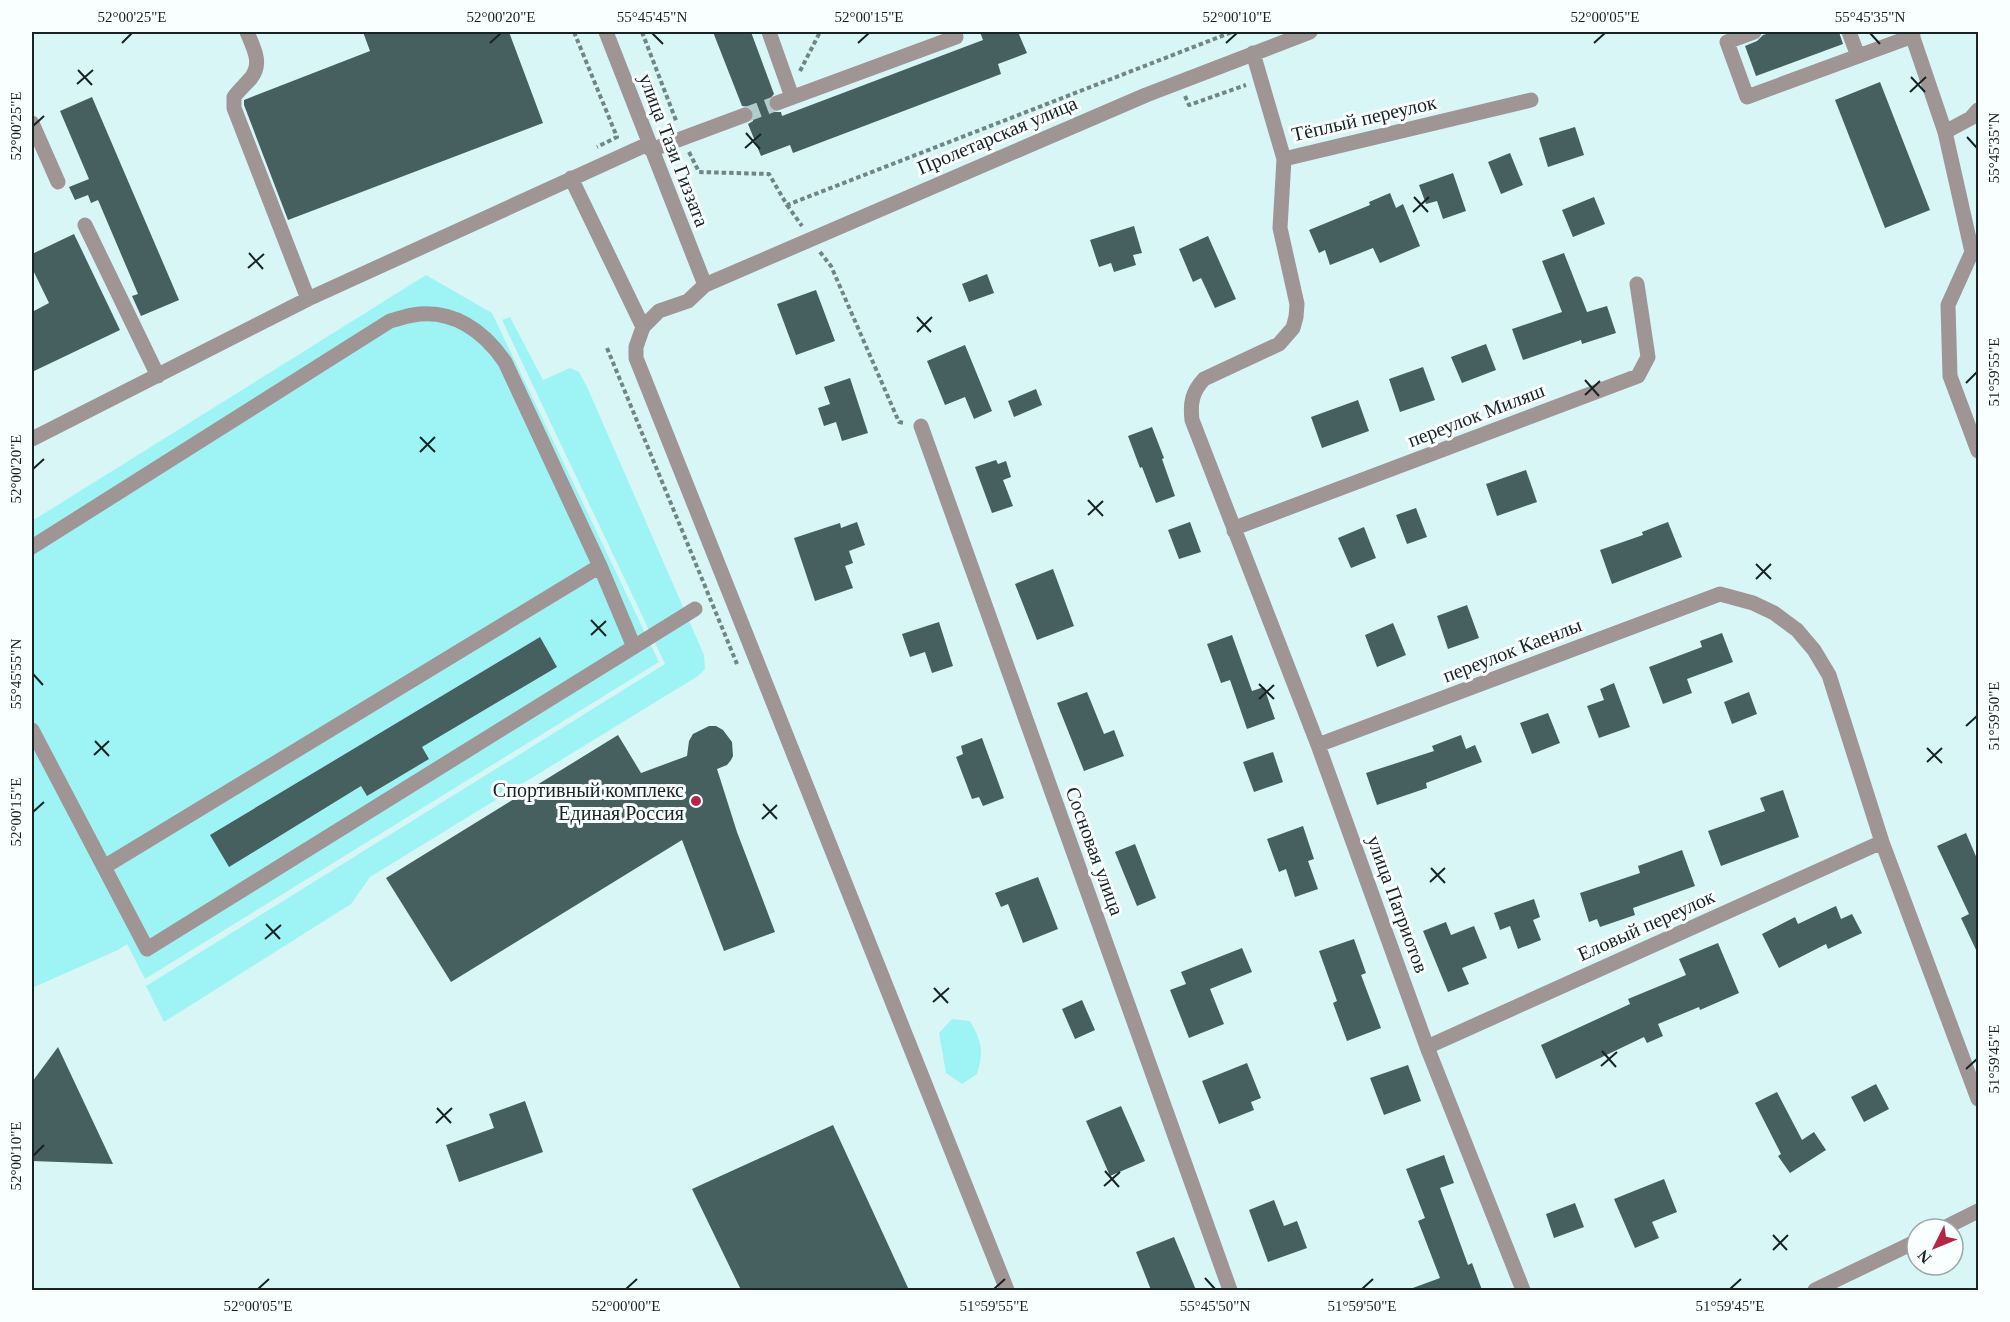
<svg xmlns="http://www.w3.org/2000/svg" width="2010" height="1322" font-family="'Times New Roman',serif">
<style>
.green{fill:#9ef4f5}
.building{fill:#465f5f}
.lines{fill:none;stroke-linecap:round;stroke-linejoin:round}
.minor-tunnel{stroke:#b2cccc;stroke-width:15;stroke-dasharray:15 8;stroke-linecap:butt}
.path{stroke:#718585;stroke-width:4;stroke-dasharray:4.5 3;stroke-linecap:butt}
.minor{stroke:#a09595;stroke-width:15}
.ticks{fill:none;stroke:#182323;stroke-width:2}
.poi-dot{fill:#b82647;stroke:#f9fefe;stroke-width:2}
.labels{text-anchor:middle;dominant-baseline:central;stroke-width:6;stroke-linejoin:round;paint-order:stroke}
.street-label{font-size:20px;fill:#182323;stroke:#f9fefe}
.poi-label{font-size:20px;fill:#182323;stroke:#f9fefe;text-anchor:end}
.neatline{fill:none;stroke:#182323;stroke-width:2}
.ticks-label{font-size:15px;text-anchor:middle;fill:#182323}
</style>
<rect width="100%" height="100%" fill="#d9f6f6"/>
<path class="green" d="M426,275L492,313L659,662L145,979L127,944L118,950L32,988V521Z
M510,317L543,380L570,368L579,372L588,389L704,655L705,669L698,676L370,877L351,904L164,1022L146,986L665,664L502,320Z
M952,1019L970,1021C982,1042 984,1051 977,1074L962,1084L946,1073L939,1033Z"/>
<path class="building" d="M363,32H509L543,123L288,220L244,105V100L370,51Z
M713,32H751L774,94L768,101V107L775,112H781L782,116L983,40L980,32H1018L1027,53L998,64L1001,74L793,153L790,145L761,156L748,124L753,121L754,112L751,107L742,106Z
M1773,32H1839L1843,44L1756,76L1745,46L1757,41L1763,35Z
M1880,82L1930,210L1885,228L1835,100Z
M92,97L179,300L141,316L132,296L138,294L98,200L91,203L88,195L75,200L69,187L89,179L60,111Z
M1575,127L1584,155L1548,167L1539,138Z
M1510,153L1523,185L1501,194L1488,162Z
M1453,173L1466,211L1443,219L1437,201L1426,204L1419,185Z
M1390,193L1396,208L1403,204L1420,246L1380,263L1373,248L1330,265L1325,250L1319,253L1309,230L1370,205L1369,202Z
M1594,197L1605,224L1573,237L1562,210Z
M1134,226L1142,253L1133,255L1136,265L1114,272L1111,263L1099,267L1090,240Z
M74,234L120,330L32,372V312L49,303L32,268V254Z
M1208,236L1236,299L1215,308L1201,278L1193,282L1179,249Z
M1564,253L1587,312L1607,306L1616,333L1582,344L1581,340L1523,360L1512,329L1562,312L1542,261Z
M987,274L994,293L969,302L962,284Z
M816,290L835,341L796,355L777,304Z
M1486,344L1496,370L1462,383L1451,357Z
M965,345L992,411L974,419L965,397L945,405L927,361Z
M1423,367L1435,400L1400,412L1389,379Z
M850,378L868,433L842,441L836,422L824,426L818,408L830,404L824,387Z
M1036,389L1042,405L1014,417L1008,401Z
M1358,400L1369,431L1322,448L1311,417Z
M1152,427L1164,458L1162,459L1175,496L1156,503L1142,467L1140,468L1128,436Z
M996,460L998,464L1006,461L1011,477L1003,480L1013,506L992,513L975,467Z
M1526,470L1537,502L1497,516L1486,484Z
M1416,508L1427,537L1407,544L1396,515Z
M857,522L865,545L849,551L853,563L845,566L853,588L815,601L794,538L840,523L841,528Z
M1190,522L1201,552L1179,559L1168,530Z
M1668,522L1682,557L1612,584L1600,550L1643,535L1642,532Z
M1364,527L1376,558L1351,568L1338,538Z
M1053,569L1074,626L1037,640L1015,584Z
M1467,605L1479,638L1448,649L1437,616Z
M939,622L953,666L932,673L925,652L910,657L902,634Z
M1393,623L1406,655L1377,667L1365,635Z
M1722,633L1733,662L1687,679L1692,693L1663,704L1649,667L1702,647L1700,641Z
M1232,635L1252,691L1264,687L1275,719L1247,729L1230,680L1221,683L1207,644Z
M540,637L557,667L422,747L429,759L367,796L361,786L229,867L210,835Z
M1614,683L1630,727L1599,738L1587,706L1604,700L1600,689Z
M1087,692L1104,734L1114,730L1124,756L1084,771L1057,703Z
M1749,692L1757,714L1732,724L1724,702Z
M1548,713L1560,743L1532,754L1520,723Z
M709,726H716L723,730L732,742L733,756L731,760L727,765L717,769L737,832L775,932L724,951L682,840L451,982L386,878L618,735L641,773L687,756L689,741L693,734Z
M1461,735L1466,749L1475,745L1482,762L1426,783L1427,788L1377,805L1366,773L1434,751L1432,746Z
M982,738L1004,798L983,806L979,797L972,799L956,757L963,754L961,746Z
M1273,752L1283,782L1254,792L1243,762Z
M1783,790L1799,837L1721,866L1708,831L1765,811L1760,798Z
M1303,826L1314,859L1308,861L1318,889L1295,897L1286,869L1279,872L1267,839Z
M1966,833L1978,861V954L1961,918L1969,914L1937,846Z
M1135,844L1156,898L1137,906L1115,852Z
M1682,850L1695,886L1633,908L1635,915L1600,927L1597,919L1589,922L1580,893L1640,873L1638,866Z
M1038,877L1058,929L1023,943L1008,904L1001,907L995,893Z
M1534,899L1540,917L1533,920L1541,940L1518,949L1510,926L1500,930L1494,913Z
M1836,906L1841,919L1852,914L1862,933L1828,949L1826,944L1779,968L1762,934L1795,917L1798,924Z
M1446,922L1451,935L1474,926L1487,958L1462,968L1469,984L1448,992L1423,931Z
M1354,939L1366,973L1361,975L1381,1028L1347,1041L1333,1003L1337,1001L1319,951Z
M1718,943L1739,993L1700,1010L1699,1007L1658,1024L1663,1036L1647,1043L1644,1037L1556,1079L1541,1045L1630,1004L1628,999L1686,975L1679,959Z
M1242,948L1252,972L1210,989L1224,1024L1189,1038L1170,990L1186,984L1181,972Z
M1082,1000L1095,1030L1075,1039L1062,1009Z
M58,1047L113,1164L32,1161V1082Z
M1247,1063L1261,1098L1251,1102L1254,1110L1219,1124L1202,1081Z
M1408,1065L1421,1101L1384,1115L1370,1078Z
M1876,1084L1889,1109L1864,1122L1851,1097Z
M1777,1092L1802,1140L1814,1132L1826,1150L1790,1173L1778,1156L1781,1154L1755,1103Z
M525,1101L543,1152L459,1182L446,1145L494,1128L489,1114Z
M1121,1106L1145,1161L1110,1176L1086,1121Z
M833,1125L909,1290H741L692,1189Z
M1444,1155L1454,1183L1440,1188L1468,1265L1472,1263L1482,1290H1410V1289L1440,1278L1418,1221L1425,1218L1406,1169Z
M1664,1179L1677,1212L1652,1222L1659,1238L1635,1248L1614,1199Z
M1274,1200L1284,1226L1297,1221L1307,1248L1268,1262L1249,1210Z
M1575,1203L1584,1227L1554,1238L1546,1214Z
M1174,1237L1196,1290H1151L1136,1252Z"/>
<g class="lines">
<path class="minor-tunnel" d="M745,115L777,103"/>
<path class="path" d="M574,32L617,137L597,147
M642,32L677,123
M800,71L820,32
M1185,96L1189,105L1246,85
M689,152L699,172L769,174L787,205L1232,32
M787,205L802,226
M820,252L831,266L899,422L905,423
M607,348L737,664"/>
<path class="minor" d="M247,32C253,47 263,63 251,78C245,85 239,90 234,97V108L308,299
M606,32L705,285
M769,32L792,97
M1754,32L1727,42L1747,97L1913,36
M1849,32L1858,56
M1911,32L1945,132L1972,252L1948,305L1950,376L1978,451
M1253,53L1284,159L1280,228L1297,304L1296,317L1293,328L1279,344L1204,379C1192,392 1190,403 1192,420L1318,745L1427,1047L1523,1290
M777,103L956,37L954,32
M32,123L58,182
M1945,132L1971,118L1978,110
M651,150L745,115
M1284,159L1531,100
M571,178L643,327
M85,225L158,376
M921,426L1230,1290
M32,439L308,299L648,144
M1234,531L1240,526L1638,376L1648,357L1637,284
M32,547L390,321C398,319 406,316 413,315C452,308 484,331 505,362L600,566L634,647
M32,730L147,949L695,609
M1318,745L1720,594L1753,603L1774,613L1797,630L1814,650L1829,675L1882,842L1978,1099
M104,867L600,566
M1427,1047L1882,842
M1942,1229L1978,1211
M1007,1290L636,358V347L643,327L659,311L688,301L705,285L1146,95L1310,32
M1815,1290L1917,1241"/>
</g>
<path class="ticks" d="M652,33L663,44M1870,33L1880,44M122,43L132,33M490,43L501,33M858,43L869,33M1226,43L1237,33M1594,43L1605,33M78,70L92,85M1911,77L1925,92M77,84L93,70M1910,92L1926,77M33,126L44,116M746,133L760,149M1967,137L1977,148M745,148L761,134M1414,197L1428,212M1413,212L1429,197M249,253L263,269M248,268L264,254M917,317L931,332M917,332L932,317M1585,380L1599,396M1966,383L1977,372M1585,395L1600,381M420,437L435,452M420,452L435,437M33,469L44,459M1088,500L1103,516M1088,515L1103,501M1756,564L1771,579M1756,579L1771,564M591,620L606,636M591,635L606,621M33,674L43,685M1259,684L1274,699M1259,699L1274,685M1966,726L1977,716M95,741L109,756M1927,748L1942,763M94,755L109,741M1927,762L1942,748M763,804L777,819M33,812L44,802M762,819L777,805M1431,868L1445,883M1430,882L1445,868M266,924L280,939M265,939L281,925M934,988L948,1003M933,1002L949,988M1602,1051L1616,1067M1601,1066L1617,1052M1966,1069L1977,1059M437,1108L451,1123M436,1123L452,1108M33,1156L44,1145M1105,1171L1119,1187M1104,1186L1120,1172M1773,1235L1787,1250M1773,1250L1788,1235M1205,1278L1215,1289M258,1289L269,1279M626,1289L637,1279M994,1289L1005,1279M1362,1289L1373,1279M1730,1289L1741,1279"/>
<circle class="poi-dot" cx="696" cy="801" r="6"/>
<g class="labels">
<g class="street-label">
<text transform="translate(1364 118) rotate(-13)">Тёплый переулок</text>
<text transform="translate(997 135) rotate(-23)">Пролетарская улица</text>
<text transform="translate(674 150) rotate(69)">улица Тази Гиззата</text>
<text transform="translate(1476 415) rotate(-21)">переулок Миляш</text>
<text transform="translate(1512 650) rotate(-21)">переулок Каенлы</text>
<text transform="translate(1095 851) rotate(70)">Сосновая улица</text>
<text transform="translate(1398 904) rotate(70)">улица Патриотов</text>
<text transform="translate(1646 925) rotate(-24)">Еловый переулок</text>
</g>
<g class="poi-label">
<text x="684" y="790">Спортивный комплекс<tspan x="684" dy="23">Единая Россия</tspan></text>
</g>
</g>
<rect width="2010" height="1322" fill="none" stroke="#f9fefe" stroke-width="66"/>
<g transform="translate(1935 1247) rotate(227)"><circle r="28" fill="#f9fefe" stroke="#9fa6a6" stroke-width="1.5"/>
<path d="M0-4.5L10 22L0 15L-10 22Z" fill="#b82647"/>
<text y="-9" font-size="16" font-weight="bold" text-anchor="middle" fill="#182323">N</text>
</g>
<rect x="33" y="33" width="1944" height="1256" class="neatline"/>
<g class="ticks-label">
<text x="132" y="22">52°00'25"E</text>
<text x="501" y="22">52°00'20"E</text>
<text x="652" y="22">55°45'45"N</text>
<text x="869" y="22">52°00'15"E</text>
<text x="1237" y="22">52°00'10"E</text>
<text x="1605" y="22">52°00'05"E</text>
<text x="1870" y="22">55°45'35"N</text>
<text transform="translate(16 126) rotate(-90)" y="5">52°00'25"E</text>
<text transform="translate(1994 148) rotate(-90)" y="5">55°45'35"N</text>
<text transform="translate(1994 372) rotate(-90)" y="5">51°59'55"E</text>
<text transform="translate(16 469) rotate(-90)" y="5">52°00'20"E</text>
<text transform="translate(16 674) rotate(-90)" y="5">55°45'55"N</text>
<text transform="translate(1994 716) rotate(-90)" y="5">51°59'50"E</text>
<text transform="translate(16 812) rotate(-90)" y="5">52°00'15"E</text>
<text transform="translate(1994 1059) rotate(-90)" y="5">51°59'45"E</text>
<text transform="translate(16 1156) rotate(-90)" y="5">52°00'10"E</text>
<text x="258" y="1311">52°00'05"E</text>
<text x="626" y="1311">52°00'00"E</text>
<text x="994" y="1311">51°59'55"E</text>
<text x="1215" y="1311">55°45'50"N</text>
<text x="1362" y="1311">51°59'50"E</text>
<text x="1730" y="1311">51°59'45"E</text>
</g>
</svg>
